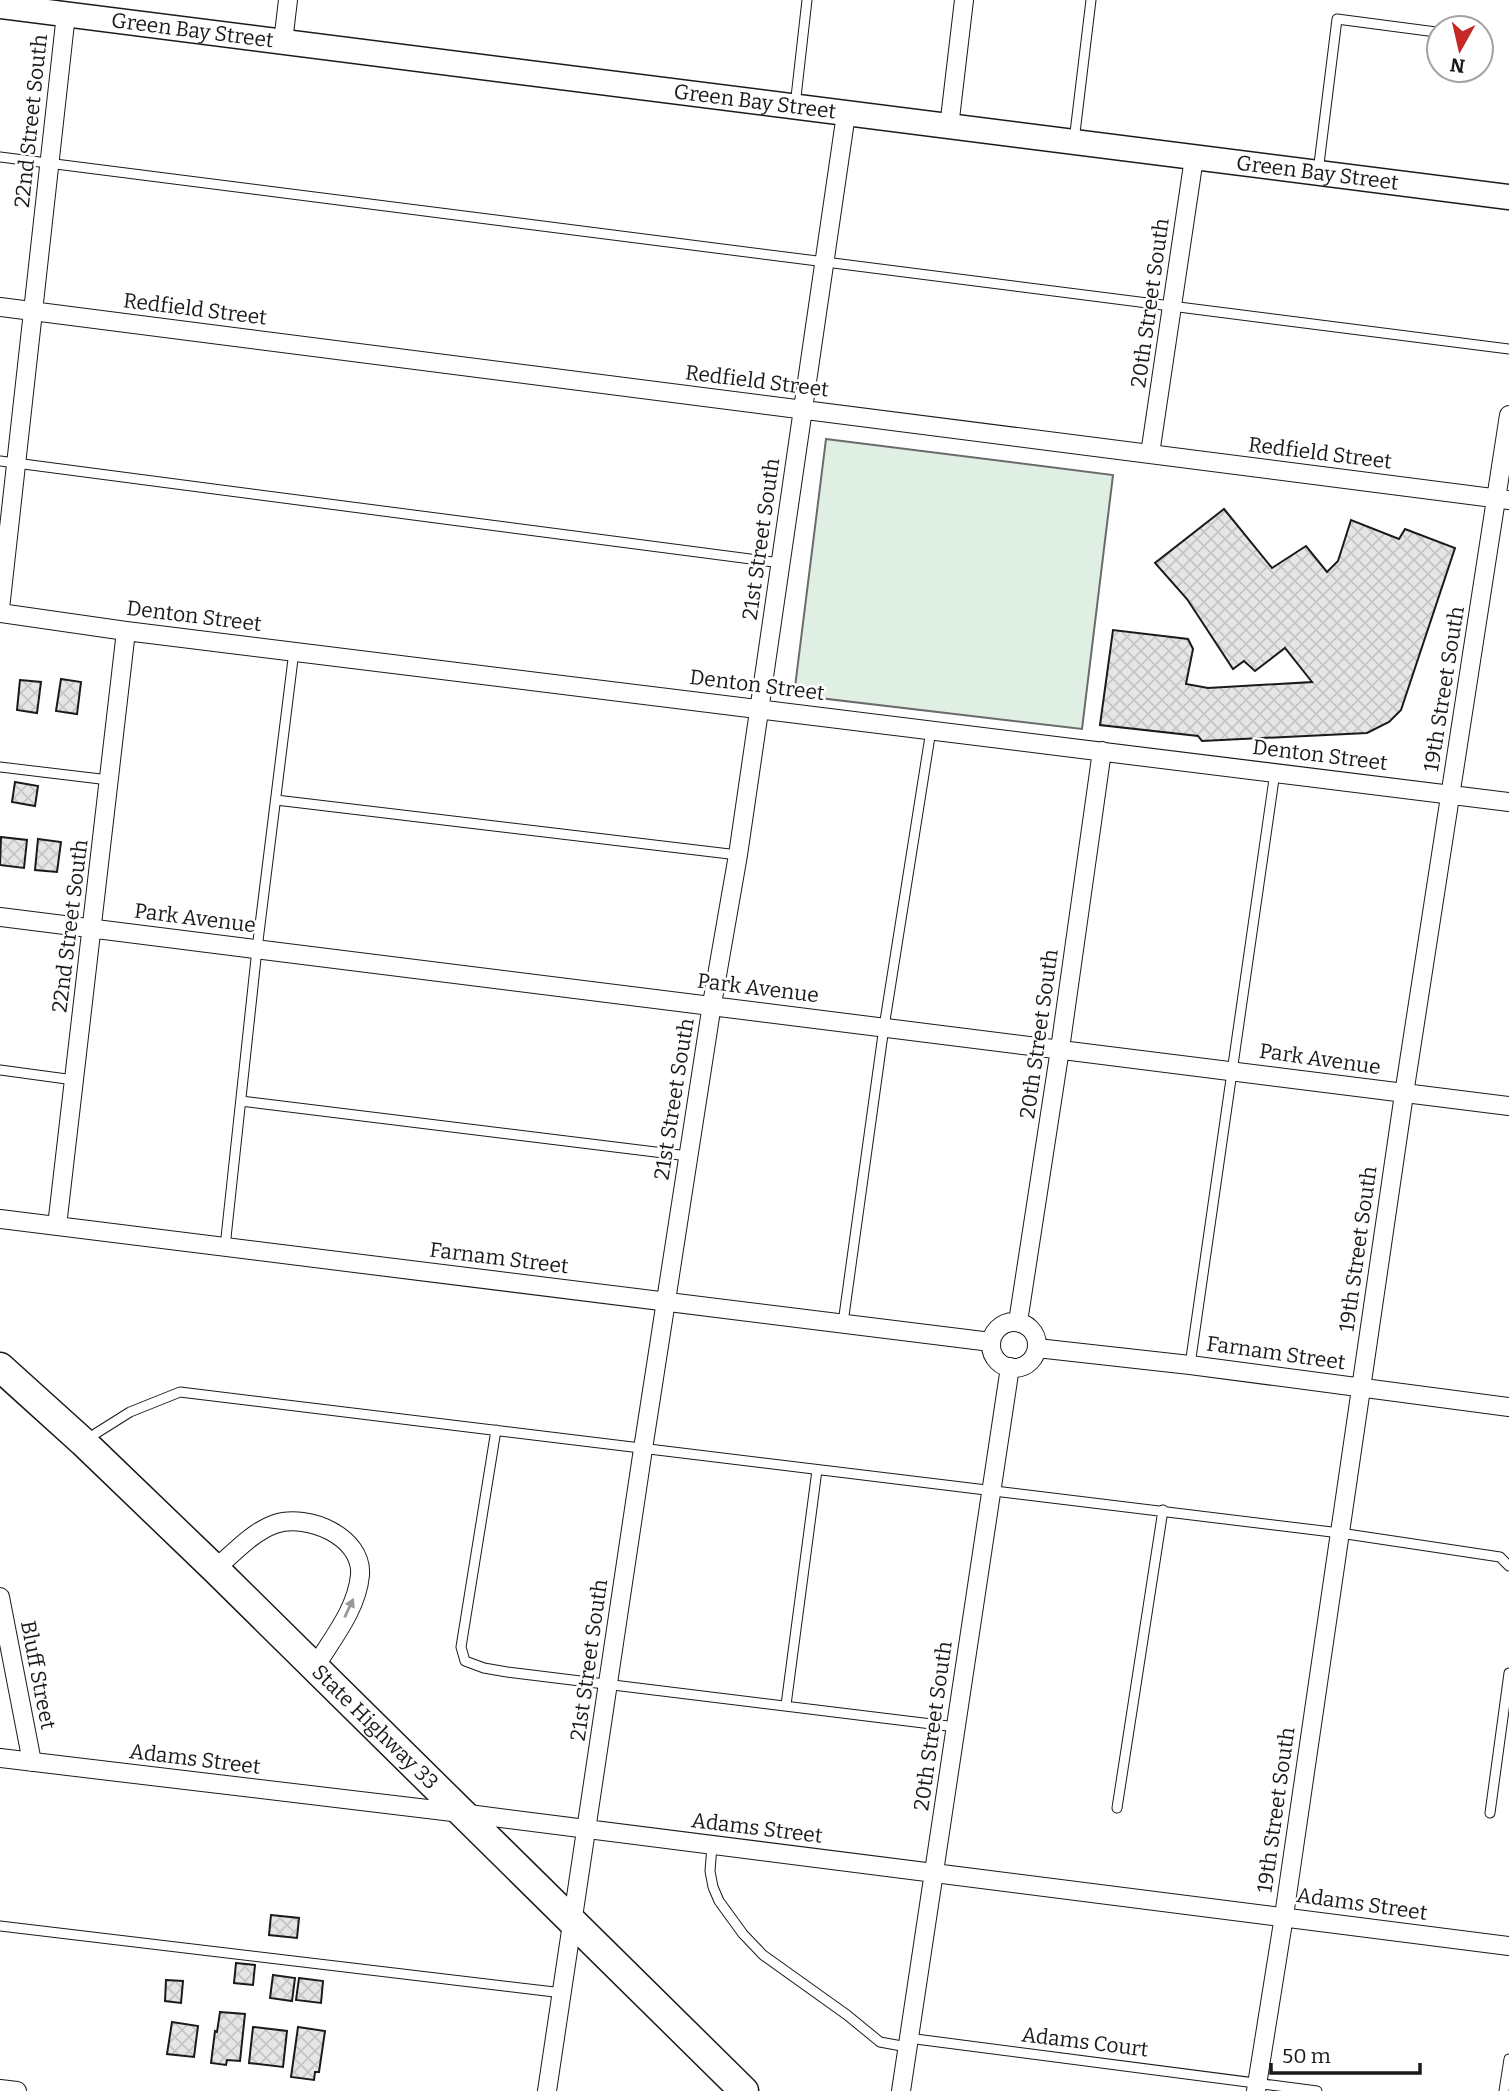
<svg xmlns="http://www.w3.org/2000/svg" width="1509" height="2091" font-family="Bitter,serif">
<style>
.green{fill:#e0efe3;stroke:#6a6a6a;stroke-width:2}
.building{fill:url(#building-cross-hatch);stroke:#1a1a1a;stroke-width:2}
.lines{fill:none;stroke-linecap:round;stroke-linejoin:round}
.lane-casing{stroke:#1a1a1a;stroke-width:11}
.street-casing{stroke:#1a1a1a;stroke-width:20}
.secondary-casing{stroke:#1a1a1a;stroke-width:27}
.primary-casing{stroke:#1a1a1a;stroke-width:31}
.lane{stroke:#fff;stroke-width:9}
.street{stroke:#fff;stroke-width:18}
.secondary{stroke:#fff;stroke-width:24}
.primary{stroke:#fff;stroke-width:28}
.oneway{fill:#989898}
.labels{text-anchor:middle;dominant-baseline:central;stroke-width:5;stroke-linejoin:round;paint-order:stroke}
.street-label{font-size:21px;fill:#1a1a1a;stroke:#fff}
</style>
<defs>
<pattern id="building-cross-hatch" width="8" height="8" patternUnits="userSpaceOnUse" patternTransform="scale(1.75)"><rect width="8" height="8" fill="#e6e6e6"/><path d="M0 0l8 8M0 8l8-8" fill="none" stroke="#c5c5c5"/></pattern>
</defs>
<rect width="100%" height="100%" fill="#fff"/>
<path class="green" d="M826,439L1113,475L1082,729L794,695Z"/>
<path class="building" d="M1224,509L1272,568L1306,546L1327,572L1338,561L1351,520L1399,539L1405,529L1455,548L1401,710L1389,722L1367,733L1202,741L1198,736L1100,725L1113,630L1188,639L1193,649L1186,684L1208,688L1312,682L1285,648L1255,671L1244,661L1233,669L1187,599L1155,563Z
M61,679L81,682L77,714L56,711Z
M20,680L41,682L37,713L17,710Z
M15,782L38,786L35,806L12,802Z
M1,837L27,840L24,868L0,865Z
M38,839L61,842L57,872L35,870Z
M271,1915L299,1918L297,1938L269,1935Z
M236,1963L255,1965L253,1985L234,1983Z
M273,1975L295,1978L292,2001L270,1998Z
M299,1978L323,1981L321,2003L296,2000Z
M166,1980L183,1981L181,2003L165,2001Z
M220,2012L245,2014L240,2061L227,2060L226,2065L211,2063L215,2031L217,2032Z
M172,2022L198,2026L194,2057L167,2054Z
M253,2027L287,2031L283,2067L249,2063Z
M298,2027L325,2031L319,2072H315L314,2080L291,2077Z"/>
<g class="lines">
<g class="lane-casing">
<path id="lane" d="M795,106L807,0
M1074,141L1091,0
M0,157L1509,349
M1318,172L1337,19L1436,32
M0,461L781,563
M0,767L109,780
M276,800L738,855
M0,1070L74,1080
M241,1101L688,1156
M225,1247L257,949L294,651
M843,1323L884,1027L931,730
M1190,1365L1275,772
M496,1430L461,1647L465,1661L484,1668L507,1672L956,1727
M87,1439L130,1412L180,1392L1340,1533L1500,1557L1509,1566
M786,1705L817,1470
M1117,1808L1163,1510
M1490,1813L1509,1673
M712,1846L710,1871L713,1887L719,1901L743,1934L763,1955L847,2015L880,2042L907,2047
M0,1926L563,1993
M908,2038L1317,2091
M1504,2091L1509,2059"/>
</g>
<g class="street-casing">
<path id="street" d="M283,42L288,0
M949,127L964,0
M0,307L1509,500
M1150,454L1194,158
M0,609L66,14
M0,613L126,631L1509,802
M0,917L1509,1106
M0,1219L991,1342
M57,1226L126,631
M1018,1322L1060,1049L1102,751
M991 1345a23 23 0 1 1 46 0a23 23 0 1 1-46 0Z
M1037,1348L1190,1365L1509,1407
M215,1569C233,1554 252,1532 275,1524C308,1513 363,1537 360,1575C357,1609 332,1639 315,1667
M0,1597L32,1762
M0,1758L461,1813L1509,1946
M0,2089L17,2091
M547,2091L643,1449L712,1004L738,855L846,114
M901,2091L1010,1367
M1256,2091L1284,1916L1404,1094L1509,415"/>
</g>
<g class="secondary-casing">
<g id="secondary">
<path id="s1" d="M0,6L1509,197"/>
</g>
</g>
<g class="primary-casing">
<g id="primary">
<path id="s2" d="M0,1367L83,1442L215,1569L744,2091"/>
</g>
</g>
<use href="#lane" class="lane"/>
<use href="#street" class="street"/>
<use href="#secondary" class="secondary"/>
<use href="#primary" class="primary"/>
</g>
<defs><path id="oneway-solid" d="M-6-.8H1V-3.2L6.5 0L1 3.2V.8H-6Z" transform="scale(1.75)"/></defs>
<use class="oneway" href="#oneway-solid" transform="translate(349 1608) rotate(-65)"/>
<g class="labels">
<g class="street-label">
<text stroke="none"><textPath href="#s1" startOffset="194">Green Bay Street</textPath></text>
<text stroke="none"><textPath href="#s1" startOffset="761">Green Bay Street</textPath></text>
<text transform="translate(31 121) rotate(-84)">22nd Street South</text>
<text stroke="none"><textPath href="#s1" startOffset="1328">Green Bay Street</textPath></text>
<text transform="translate(1150 303) rotate(-82)">20th Street South</text>
<text transform="translate(195 309) rotate(7)">Redfield Street</text>
<text transform="translate(757 381) rotate(7)">Redfield Street</text>
<text transform="translate(1320 453) rotate(7)">Redfield Street</text>
<text transform="translate(761 539) rotate(-82)">21st Street South</text>
<text transform="translate(194 616) rotate(7)">Denton Street</text>
<text transform="translate(757 685) rotate(7)">Denton Street</text>
<text transform="translate(1444 689) rotate(-81)">19th Street South</text>
<text transform="translate(1320 755) rotate(7)">Denton Street</text>
<text transform="translate(195 918) rotate(7)">Park Avenue</text>
<text transform="translate(70 926) rotate(-83)">22nd Street South</text>
<text transform="translate(758 988) rotate(7)">Park Avenue</text>
<text transform="translate(1039 1034) rotate(-82)">20th Street South</text>
<text transform="translate(1320 1059) rotate(8)">Park Avenue</text>
<text transform="translate(674 1099) rotate(-81)">21st Street South</text>
<text transform="translate(1358 1249) rotate(-82)">19th Street South</text>
<text transform="translate(499 1258) rotate(7)">Farnam Street</text>
<text transform="translate(1276 1353) rotate(8)">Farnam Street</text>
<text transform="translate(589 1660) rotate(-82)">21st Street South</text>
<text transform="translate(38 1675) rotate(79)">Bluff Street</text>
<text transform="translate(933 1726) rotate(-82)">20th Street South</text>
<text stroke="none"><textPath href="#s2" startOffset="520">State Highway 33</textPath></text>
<text transform="translate(195 1759) rotate(7)">Adams Street</text>
<text transform="translate(1276 1810) rotate(-82)">19th Street South</text>
<text transform="translate(757 1828) rotate(7)">Adams Street</text>
<text transform="translate(1362 1904) rotate(8)">Adams Street</text>
<text transform="translate(1085 2042) rotate(7)">Adams Court</text>
</g>
</g>
<g transform="translate(1460 49) rotate(188)"><circle r="33" fill="#ffffff" stroke="#a3a3a3" stroke-width="2"/>
<path d="M0-5L12 26L0 18L-12 26Z" fill="#c62828"/>
<text y="-10" font-size="19" font-weight="bold" text-anchor="middle" fill="#1a1a1a">N</text>
</g>
<path d="M1271 2063v10h149v-10" fill="none" stroke="#1a1a1a" stroke-width="3.5"/>
<text x="1282" y="2063" font-size="21" fill="#1a1a1a" stroke="#ffffff" stroke-width="5" paint-order="stroke">50 m</text>
</svg>
